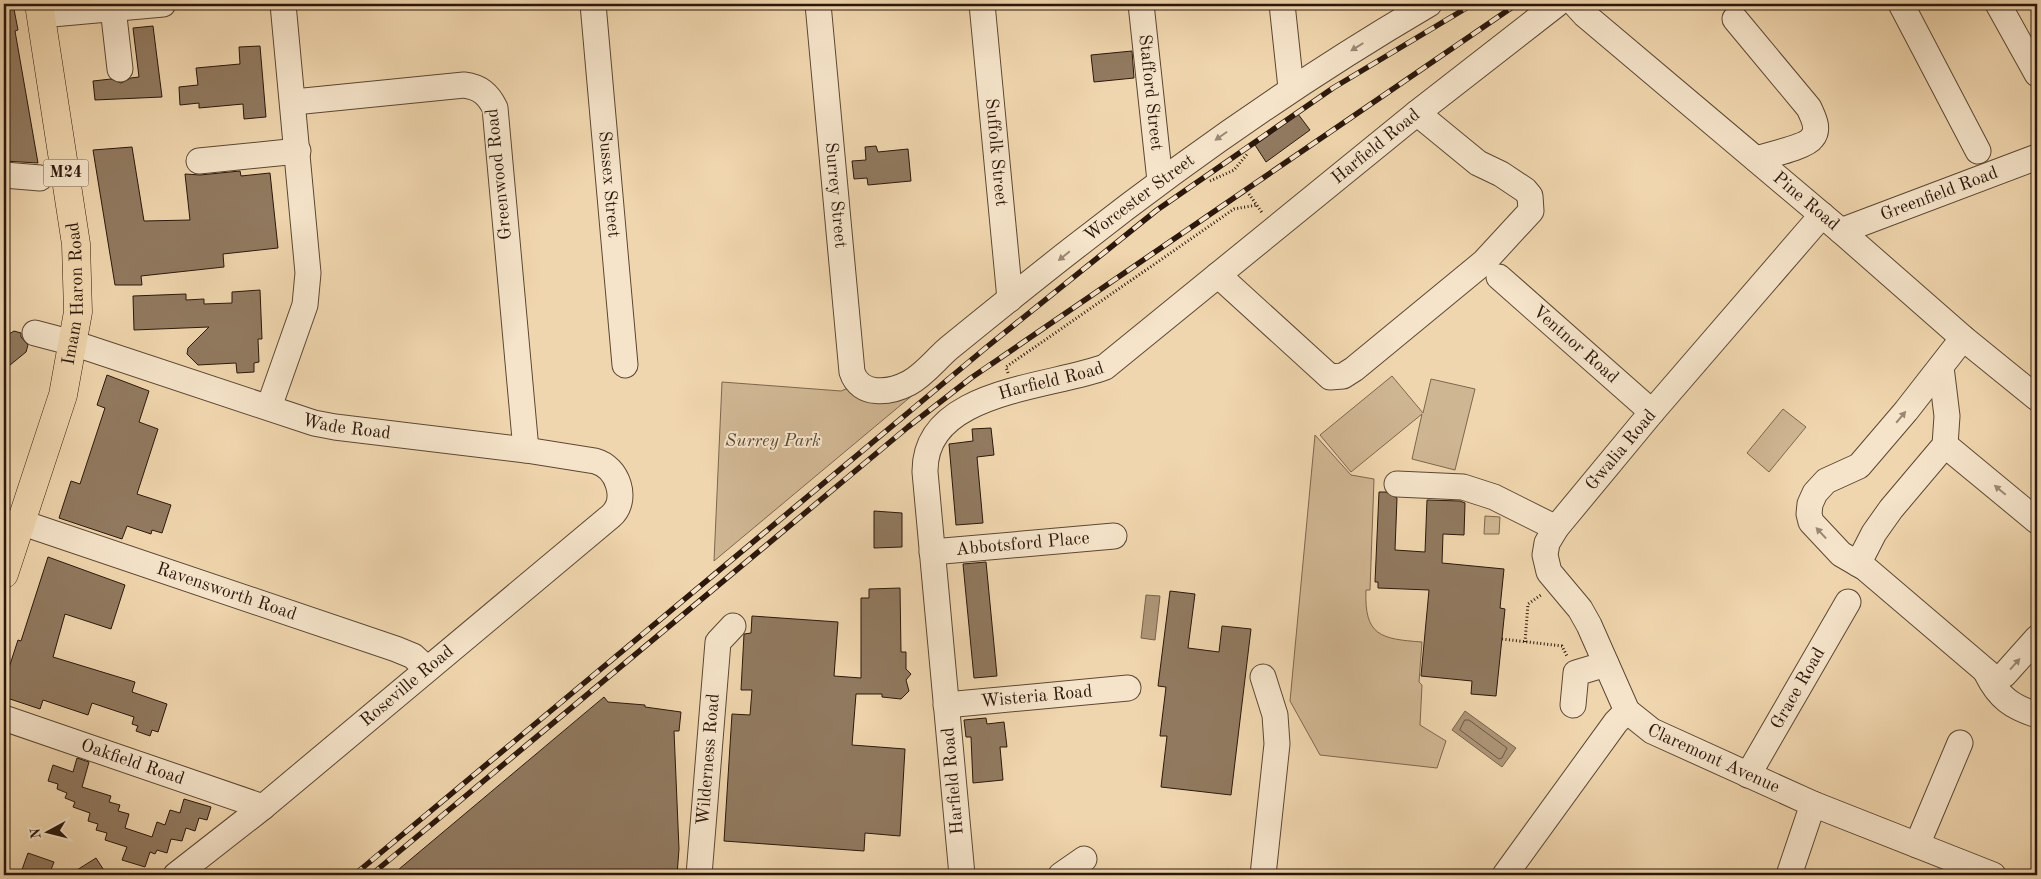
<svg xmlns="http://www.w3.org/2000/svg" width="2041" height="879" font-family="'Old Standard TT',serif">
<style>
.green{fill:#cfb692;stroke:#7d664f}
.water{fill:#ad9577;stroke:#79634c}
.lines{fill:none;stroke-linecap:round;stroke-linejoin:round}
.shore{stroke:#6c5642;stroke-width:1}
.building{fill:#917a60;stroke:#2b170c}
.minor-casing{stroke:#5c4734;stroke-width:27}
.major-casing{stroke:#2b170c;stroke-width:29}
.path{stroke:#2b170c;stroke-width:3;stroke-dasharray:1 2.5;stroke-linecap:butt}
.minor{stroke:#f5e4ca;stroke-width:25}
.major{stroke:#f0d6ae;stroke-width:28}
.rail-casing{stroke:#2b170c;stroke-width:5.5}
.rail{stroke:#f5e4ca;stroke-width:4;stroke-dasharray:11;stroke-linecap:butt}
.oneway{fill:#9a8874}
.labels{text-anchor:middle;dominant-baseline:central;stroke-width:4;stroke-linejoin:round;paint-order:stroke}
.shield{fill:#f5e4ca;stroke:#685445;stroke-width:1}
.shield-label{font-size:16px;font-weight:bold;fill:#2b170c}
.street-label{font-size:18px;fill:#2b170c;stroke:#f5e4ca}
.park-label{font-size:18px;font-style:italic;fill:#5c4734;stroke:#f5e4ca}
</style>
<rect width="100%" height="100%" fill="#f0d6ae"/>
<filter id="stains"><feTurbulence type="fractalNoise" baseFrequency=".004" numOctaves="4"/><feColorMatrix values="0 0 0 0 .2 0 0 0 0 .09 0 0 0 0 .02 0 0 0 .5 -.17"/></filter>
<radialGradient id="worn" r=".72"><stop offset=".6" stop-color="#630" stop-opacity="0"/><stop offset="1" stop-color="#630" stop-opacity=".3"/></radialGradient>
<path class="green" d="M1392,376L1423,413L1431,379L1475,389L1455,470L1412,459L1422,414L1351,472L1320,435Z
M722,382L841,391L851,387L914,394L714,561Z
M1783,409L1806,427L1769,472L1747,453Z
M1315,435L1351,475L1374,479L1370,590H1366C1364,636 1381,639 1422,642L1419,682L1422,685L1420,725L1446,741L1437,768L1320,755L1290,701Z
M1485,516L1500,517L1499,534H1484Z"/>
<path class="water" d="M1146,595L1160,596L1155,640L1141,638Z
M1465,711L1516,748L1502,767L1452,730Z"/>
<g class="lines">
<path class="shore" d="M1465,720H1469L1507,748L1502,758L1499,759L1460,730Z"/>
</g>
<path class="building" d="M4,4H13L18,30L15,31L38,163L4,161Z
M153,26L162,97L95,100L93,81L111,79L121,83L131,78L139,77L133,28Z
M260,46L266,117L244,119L243,104L199,108V103L180,105L179,87L198,85L196,68L240,64L239,47Z
M1132,51L1134,78L1094,82L1091,55Z
M1298,114L1310,130L1266,162L1255,145Z
M876,146L878,152L908,149L911,181L868,185L867,178L854,179L852,161L866,160L865,147Z
M132,147L144,221L190,220L185,174L200,175L240,171L241,176L270,173L278,248L223,254L224,267L141,276L142,285H115L93,150Z
M260,290L262,339H258L259,362L254,363V372L237,373L236,363L198,365L187,354L188,348L209,327L134,330L133,296L186,294V300L204,299V304L232,303V292Z
M14,331L21,333V337L28,345L26,352L4,370V337Z
M107,375L149,391L139,422L158,429L137,494L171,505L162,533L152,530L151,534L127,526L122,539L59,518L71,481L80,484L105,408L97,405Z
M991,428L994,455L977,457L983,523L956,525L949,444L973,441L972,429Z
M1379,492H1386L1397,498L1395,550L1425,552L1427,500L1460,501L1465,503L1464,535L1443,534L1442,563L1504,569L1500,608L1505,609L1496,696L1471,694L1472,681L1421,676L1429,590L1378,588V582H1375Z
M874,511L902,513V547L874,548Z
M48,557L125,585L111,629L65,614L53,657L135,682L132,692L167,704L158,732L152,730L150,736L136,731L138,726L132,724L134,717L92,703L88,715L43,700L40,709L4,697V683L18,640L21,641Z
M986,562L997,676L974,678L963,564Z
M900,588L901,652H906V669L911,674L906,680L909,691L901,699L882,697V694H856L852,745L905,749L900,836L865,833L864,851L724,841L732,714L750,715L752,690H741L744,634L751,633L752,616L838,622L834,676L861,678V598H869V589Z
M1170,591L1195,594L1188,648L1219,652L1222,626L1251,629L1231,795L1161,787L1167,736H1160L1166,687L1158,686Z
M604,697L608,702L645,705V707L681,712L679,731H674L679,849L677,875H392Z
M986,718L987,724L1004,722L1007,747H1000L1003,780L973,783L971,737H966L964,720Z
M77,758L89,762L82,787L111,796L109,802L120,805L118,811L129,814L125,828L152,837L157,822L165,825L170,810L180,813L184,799L211,807L207,820L199,818L195,831L186,828L182,841L171,839L167,853L157,850L155,854L150,852L145,867L122,860L127,847L105,840L107,833L96,830L98,824L88,821L90,813L73,807L75,802L65,798L67,793L57,789L58,784L48,781L53,765L73,772Z
M28,853L54,862L49,875H20Z
M96,858L107,875H69Z"/>
<g class="lines">
<g class="minor-casing">
<g id="minor">
<path id="s1" d="M593,4L625,365"/>
<path id="s2" d="M818,4L852,372C860,397 890,393 909,383C924,375 936,359 949,348C992,313 1035,278 1079,244C1191,156 1306,76 1429,4"/>
<path id="s3" d="M982,4L1010,299"/>
<path id="s4" d="M1141,4L1160,181"/>
<path d="M1282,4L1291,88"/>
<path id="s5" d="M1575,4L1585,15L1841,231L1963,338L2037,398"/>
<path d="M1901,4L1978,151"/>
<path d="M1998,4L2037,74"/>
<path d="M113,8L120,69"/>
<path d="M41,15L163,4"/>
<path d="M1735,19L1809,108C1813,117 1820,129 1812,138C1806,147 1768,155 1756,159"/>
<path d="M294,102L464,85C480,87 488,94 495,108L526,450"/>
<path d="M199,161L298,151"/>
<path d="M4,175L40,178"/>
<path id="s6" d="M1822,215L1652,412L1556,528L1547,543L1545,555L1549,572L1580,609L1589,625L1627,711L1652,731L1813,804L1993,875"/>
<path id="s7" d="M1841,231L2037,157"/>
<path d="M1218,275L1330,377L1343,376L1354,369L1484,262L1531,211L1530,196L1525,190L1501,174L1478,163L1417,113"/>
<path id="s8" d="M1499,277L1652,412"/>
<path id="s9" d="M35,333L73,343L314,423L335,427L526,450L595,461C618,467 629,500 611,516L263,807L176,875"/>
<path d="M1963,338L1906,411L1859,466L1826,481L1815,493L1810,504L1809,514L1811,522L1841,554L1865,568L1994,678L2004,675L2037,638"/>
<path d="M269,407L305,305L308,273L283,4"/>
<path d="M1945,445L2037,521"/>
<path d="M1397,484L1463,487L1494,497L1556,528"/>
<path id="s10" d="M20,522L396,649L413,656L427,669"/>
<path id="s11" d="M932,552L1114,536"/>
<path d="M1858,564L1874,533L1891,509L1945,445L1947,416L1941,367"/>
<path d="M1987,674C1999,698 2012,707 2037,715"/>
<path d="M1263,677L1275,715L1277,744L1263,875"/>
<path id="s12" d="M946,705L1128,688"/>
<path d="M1573,705L1576,673L1606,664"/>
<path id="s13" d="M4,718L263,807"/>
<path id="s14" d="M1748,775L1848,602"/>
<path d="M1917,845L1960,743"/>
<path id="s15" d="M699,875L718,642L733,626"/>
<path id="s16" d="M962,875L925,472C924,390 1049,388 1105,367L1417,113L1557,4"/>
<path d="M1061,875L1084,859"/>
<path d="M1505,875L1616,722L1627,711"/>
<path d="M1789,875L1813,804"/>
</g>
</g>
<g class="major-casing">
<g id="major">
<path id="s17" d="M4,574L63,395L78,312L76,244L39,4"/>
</g>
</g>
<path class="path" d="M1210,181L1234,170L1248,153
M1249,194L1263,214
M1008,373L1006,367L1234,209L1257,205
M1502,639L1562,646L1567,656
M1525,642L1528,604L1541,595"/>
<use href="#minor" class="minor"/>
<use href="#major" class="major"/>
<g class="rail-casing">
<path id="rail" d="M354,875L988,346L1157,210L1333,88L1473,4
M371,875L908,427L971,378L1517,4"/>
</g>
<use href="#rail" class="rail"/>
</g>
<defs><path id="oneway-solid" d="M-6-.8H1V-3.2L6.5 0L1 3.2V.8H-6Z" transform="scale(1.25)"/></defs>
<g class="oneway">
<use href="#oneway-solid" transform="translate(1357 47) rotate(148)"/>
<use href="#oneway-solid" transform="translate(1221 136) rotate(145)"/>
<use href="#oneway-solid" transform="translate(1064 256) rotate(141)"/>
<use href="#oneway-solid" transform="translate(1901 417) rotate(-50)"/>
<use href="#oneway-solid" transform="translate(2000 490) rotate(-140)"/>
<use href="#oneway-solid" transform="translate(1821 533) rotate(-133)"/>
<use href="#oneway-solid" transform="translate(2015 664) rotate(-48)"/>
</g>
<g class="labels">
<rect class="shield" x="43.5" y="159.5" width="45" height="27" rx="4"/>
<g class="shield-label">
<text x="66" y="173">M24</text>
</g>
<g class="street-label">
<text stroke="none"><textPath href="#s4" startOffset="89">Stafford Street</textPath></text>
<text stroke="none"><textPath href="#s16" startOffset="979">Harfield Road</textPath></text>
<text stroke="none"><textPath href="#s3" startOffset="149">Suffolk Street</textPath></text>
<text transform="translate(499 174) rotate(-96)">Greenwood Road</text>
<text stroke="none"><textPath href="#s1" startOffset="181">Sussex Street</textPath></text>
<text stroke="none"><textPath href="#s7" startOffset="105">Greenfield Road</textPath></text>
<text stroke="none"><textPath href="#s2" startOffset="192">Surrey Street</textPath></text>
<text stroke="none"><textPath href="#s2" startOffset="732">Worcester Street</textPath></text>
<text stroke="none"><textPath href="#s5" startOffset="304">Pine Road</textPath></text>
<text stroke="none"><textPath href="#s17" startOffset="291">Imam Haron Road</textPath></text>
<text stroke="none"><textPath href="#s8" startOffset="102">Ventnor Road</textPath></text>
<text stroke="none"><textPath href="#s16" startOffset="574">Harfield Road</textPath></text>
<text stroke="none"><textPath href="#s9" startOffset="326">Wade Road</textPath></text>
<text transform="translate(1621 450) rotate(-50)">Gwalia Road</text>
<text stroke="none"><textPath href="#s11" startOffset="91">Abbotsford Place</textPath></text>
<text stroke="none"><textPath href="#s10" startOffset="218">Ravensworth Road</textPath></text>
<text transform="translate(407 686) rotate(-40)">Roseville Road</text>
<text stroke="none"><textPath href="#s14" startOffset="100">Grace Road</textPath></text>
<text stroke="none"><textPath href="#s12" startOffset="91">Wisteria Road</textPath></text>
<text stroke="none"><textPath href="#s6" startOffset="718">Claremont Avenue</textPath></text>
<text stroke="none"><textPath href="#s15" startOffset="116">Wilderness Road</textPath></text>
<text stroke="none"><textPath href="#s13" startOffset="136">Oakfield Road</textPath></text>
<text transform="translate(953 781) rotate(-95)">Harfield Road</text>
</g>
<g class="park-label">
<text x="773" y="441">Surrey Park</text>
</g>
</g>
<rect width="2041" height="879" fill="none" stroke="#f0d6ae" stroke-width="20"/>
<rect x="5" y="5" width="2031" height="869" fill="none" stroke="#2b170c" stroke-width="2.5"/>
<rect x="10" y="10" width="2021" height="859" fill="none" stroke="#2b170c"/>
<g transform="translate(48 832) rotate(263)" stroke="#f5e4ca" stroke-width="4" paint-order="stroke">
<path d="M0-4L9 19L0 12L-9 19Z" fill="#2b170c"/>
<text y="-8" font-size="14" font-weight="bold" text-anchor="middle" fill="#2b170c">N</text>
</g>
<rect width="100%" height="100%" filter="url(#stains)"/>
<rect width="100%" height="100%" fill="url(#worn)"/>
</svg>
